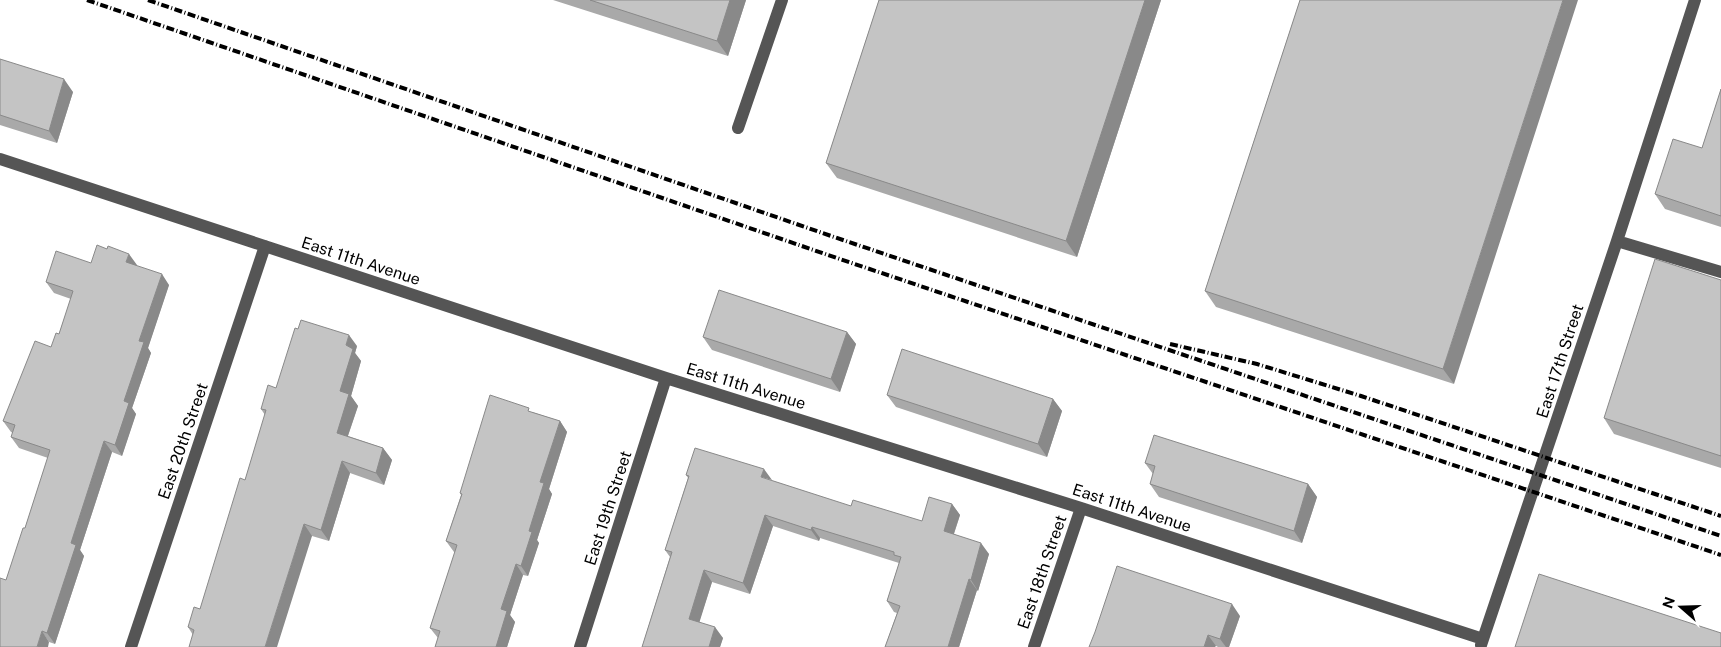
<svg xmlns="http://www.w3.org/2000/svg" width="1721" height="647" font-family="'Public Sans',sans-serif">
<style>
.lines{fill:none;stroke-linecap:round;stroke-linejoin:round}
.minor{stroke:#555;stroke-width:12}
.rail{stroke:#000;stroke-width:4;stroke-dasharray:8 2.5 1 2.5;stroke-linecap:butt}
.wall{fill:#a9a9a9}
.shaded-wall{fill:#898989}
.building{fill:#c4c4c4;stroke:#898989}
.labels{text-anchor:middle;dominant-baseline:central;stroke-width:4.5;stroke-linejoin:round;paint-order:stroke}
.street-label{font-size:16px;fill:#000;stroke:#fff}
</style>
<rect width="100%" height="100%" fill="#fff"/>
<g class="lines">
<path class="minor" d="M738,128L782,0
M0,159L666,378L1081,508L1483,639
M1617,241L1721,272
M1481,645L1617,241L1695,0
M131,647L265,246
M580,647L666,378
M1034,647L1081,508"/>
<path class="rail" d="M87,0L828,255L1721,555
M148,0L834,237L1721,536
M1170,344L1257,364L1361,396L1721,516"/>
</g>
<path class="wall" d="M553,0H746L728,56Z
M879,0H1161L1077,257L837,178L826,163Z
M1300,0L1454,384L1216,307L1205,291Z
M0,59L73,92L57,143L0,125Z
M1721,89V227L1665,209L1655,194L1702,148Z
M91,263L137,265L136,266L169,285L148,348L151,353L132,408L136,414L122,456L112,452L80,550L84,556L55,644L49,642L6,580L25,528L48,458L19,448L11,437L13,433L11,432L3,421L51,347L59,334L71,299L54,293L46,282Z
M1721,280V468L1614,434L1604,418Z
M847,332L856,344L840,392L712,350L703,337Z
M357,346L355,353L361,361L351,396L358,406L348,436L383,448L392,460L384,485L350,473L329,541L312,536L193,635L188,627L200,609L245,480L265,415L261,409L276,388Z
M887,395L1053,399L1062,411L1047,457L896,407Z
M532,412L560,421L567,432L549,489L552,494L537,540L539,543L528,576L523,575L510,615L515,622L507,647H435L438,638L430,628L455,552H454L446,541L461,495L460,493Z
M1145,463L1308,484L1317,497L1302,543L1159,497L1150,484L1153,474Z
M686,475L851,506L922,521L952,504L960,515L954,534L989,554L978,591L977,590L959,647H885L897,613L894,612L887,601L899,563L820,538L819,541L773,526L750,594L712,582L699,622L723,638L720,647H642L670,557L665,550L688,478Z
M1240,616L1229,647H1218L1216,646L1089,647Z"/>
<path class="shaded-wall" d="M730,0H746L728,56L717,41Z
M1145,0H1161L1077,257L1066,241Z
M1563,0H1578L1454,384L1443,369Z
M64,79L73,92L57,143L49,131Z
M129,254L137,265L134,273L126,262Z
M162,274L169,285L148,348L151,353L132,408L136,414L122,456L115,445L124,401L139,341Z
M847,332L856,344L840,392L831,379Z
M349,335L357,346L355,353L361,361L351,396L358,406L345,444L337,433L340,391L346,345Z
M1053,399L1062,411L1047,457L1038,444Z
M560,421L567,432L549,489L552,494L537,540L539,543L528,576L521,566L529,531L540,482Z
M104,441L112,452L80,550L84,556L55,644L47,633L71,543Z
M383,448L392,460L384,485L376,473Z
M342,461L350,473L329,541L321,530Z
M764,469L772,480L761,477Z
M1308,484L1317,497L1302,543L1294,531Z
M952,504L960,515L951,542L944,531Z
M765,515L773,526L750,594L743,583Z
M304,524L312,536L277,647H265Z
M812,527L820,538L819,541L811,530Z
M981,543L989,554L978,591L971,580Z
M516,564L523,575L510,615L515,622L507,647H496L501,609Z
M704,570L712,582L697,630L689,619Z
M969,579L977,590L959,647H948Z
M1232,604L1240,616L1229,647H1226L1220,639Z
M715,627L723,638L720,647H709Z
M42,631L49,642L48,647H37Z
M1208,635L1216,646L1215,647H1204Z"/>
<path class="building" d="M590,0H730L717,41Z
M879,0H1145L1066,241L826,163Z
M1300,0H1563L1443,369L1205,291Z
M0,59L64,79L49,131L0,115Z
M1721,89V216L1655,194L1673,139L1702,148Z
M97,245L107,249L108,246L129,254L126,262L162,274L139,341L144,342L124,401L129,403L115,445L104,441L71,543L76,545L47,633L42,631L37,647H0V578L6,580L23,528H25L50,450L11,437L15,425L3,421L35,341L51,347L56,333L59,334L73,291L46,282L56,251L91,263Z
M1655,259L1721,280V456L1604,418Z
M719,290L847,332L831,379L703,337Z
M301,320L349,335L346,345L353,349L340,391L349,394L337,433L383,448L376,473L342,461L321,530L304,524L265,647H189L194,630L188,627L194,607L200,609L240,478L245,480L266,410L261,409L268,385L276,388L295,328L298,329Z
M902,349L1053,399L1038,444L887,395Z
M490,395L529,408L528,411L560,421L540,482L544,483L529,531L532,532L521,566L516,564L501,609L507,611L496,647H435L440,631L430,628L457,545L446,541L462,494L460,493Z
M1154,435L1308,484L1294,531L1150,484L1155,466L1145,463Z
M695,448L764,469L761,477L851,506L853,500L922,521L929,497L952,504L944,531L981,543L971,580L969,579L948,647H885L900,606L887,601L901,557L894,555V552L812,527L811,530L765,515L743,583L704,570L689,619L715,627L709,647H642L672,552L665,550L689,476L686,475Z
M1117,566L1232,604L1220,639L1208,635L1204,647H1089L1095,632Z
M1539,574L1721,633V647H1515Z"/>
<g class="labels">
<g class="street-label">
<text transform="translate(361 261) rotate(18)">East 11th Avenue</text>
<text transform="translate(1560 361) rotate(-72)">East 17th Street</text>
<text transform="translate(746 386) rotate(17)">East 11th Avenue</text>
<text transform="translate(183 441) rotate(-71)">East 20th Street</text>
<text transform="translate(608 508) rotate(-72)">East 19th Street</text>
<text transform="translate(1132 508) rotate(18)">East 11th Avenue</text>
<text transform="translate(1042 572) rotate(-71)">East 18th Street</text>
</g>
</g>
<g transform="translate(1681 607) rotate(290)" stroke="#ffffff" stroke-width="4" paint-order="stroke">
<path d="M0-4L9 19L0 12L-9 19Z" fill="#000000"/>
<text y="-8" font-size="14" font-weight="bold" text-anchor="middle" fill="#000000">N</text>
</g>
</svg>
